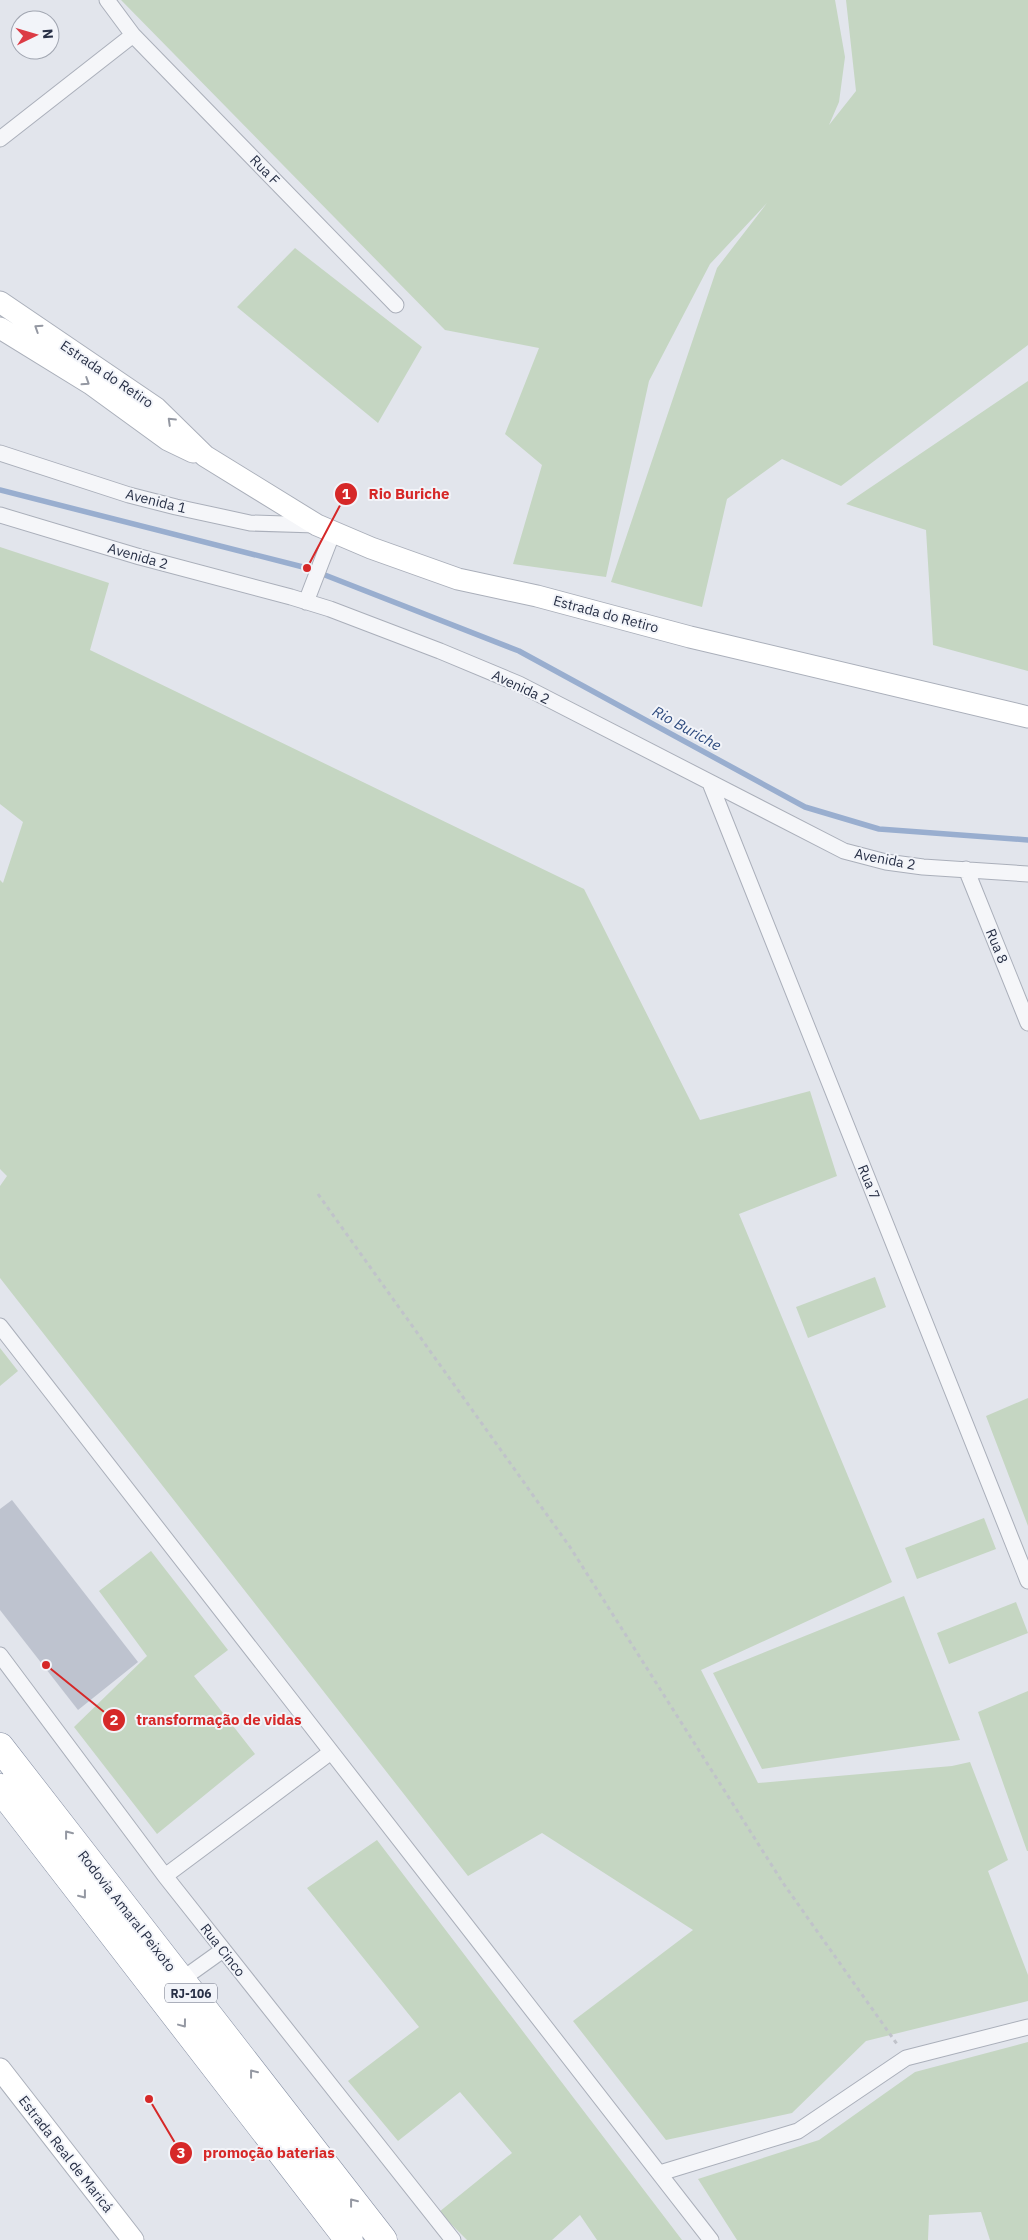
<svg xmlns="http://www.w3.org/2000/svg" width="1028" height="2240" font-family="'IBM Plex Sans',sans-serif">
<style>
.green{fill:#c5d6c2}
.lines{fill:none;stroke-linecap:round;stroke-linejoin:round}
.stream{stroke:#99aecf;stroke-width:5.5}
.building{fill:#bec3cf}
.street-casing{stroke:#aaafba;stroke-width:17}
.secondary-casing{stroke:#aaafba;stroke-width:23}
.highway-casing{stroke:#8790a4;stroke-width:29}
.path{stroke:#c0c3ca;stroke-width:3;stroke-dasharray:4 4;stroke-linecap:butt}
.street{stroke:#f5f6f9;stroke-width:15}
.secondary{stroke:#fff;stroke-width:21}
.highway{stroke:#fff;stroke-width:28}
.oneway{stroke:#9498a2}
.labels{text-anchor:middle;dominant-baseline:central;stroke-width:4;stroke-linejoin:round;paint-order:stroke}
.shield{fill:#f2f4f9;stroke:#656b7c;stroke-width:1}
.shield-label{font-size:12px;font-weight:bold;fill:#283046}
.street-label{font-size:14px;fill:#283046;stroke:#f2f4f9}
.water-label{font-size:15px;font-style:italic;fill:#2d4a7e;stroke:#f2f4f9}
.leader{fill:none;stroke:#d62828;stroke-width:2}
.callout-dot{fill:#d62828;stroke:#f2f4f9;stroke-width:2}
.mark-label{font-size:15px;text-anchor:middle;font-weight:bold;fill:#fff}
.callout-label{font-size:15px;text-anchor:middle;font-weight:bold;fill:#d62828;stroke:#f2f4f9;stroke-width:4;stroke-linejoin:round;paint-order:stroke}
</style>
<rect width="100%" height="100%" fill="#e2e5ec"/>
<path class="green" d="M121,0H835L845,57L839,102L829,125L856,91L846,0H1028V345L841,486L782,459L727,499L702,607L611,582L717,268L767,203L710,264L649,381L606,577L513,564L542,465L505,434L539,348L445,330Z
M295,248L422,347L378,423L237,307Z
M1028,381V671L933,645L926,530L846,504Z
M0,547L109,583L90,650L584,889L700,1120L810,1091L837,1176L739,1214L892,1582L701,1670L758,1783L952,1766L970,1762L1008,1860L988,1871L1028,1975V2001L866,2041L792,2113L666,2140L573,2021L693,1930L542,1833L468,1876L0,1278V1186L7,1176L0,1169V880L3,883L23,822L0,804Z
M875,1277L886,1307L808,1338L796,1307Z
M0,1348L18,1371L0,1386Z
M1028,1398V1526L986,1416Z
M984,1518L996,1549L917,1579L905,1548Z
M151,1551L228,1650L194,1676L255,1754L157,1834L74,1727L147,1656L99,1591Z
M904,1596L960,1740L762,1769L713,1673Z
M1016,1602L1028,1633L949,1664L937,1633Z
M1028,1691V1851H1027L978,1712Z
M377,1840L682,2240H597L580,2215L552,2240H467L439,2212L512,2153L460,2092L398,2141L348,2081L419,2027L307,1888Z
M1028,2042V2240H990L981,2212L929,2215L928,2240H737L698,2179L819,2140L915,2072Z"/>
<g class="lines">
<path class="stream" d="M0,490L307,568L519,651L805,807L879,829L1028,840"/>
</g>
<path class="building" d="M12,1500L138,1662L78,1710L0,1610V1509Z"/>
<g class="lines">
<g class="street-casing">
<path id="street" d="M107,0L133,35L396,305
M0,139L133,35
M0,453L129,495L176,507L250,523L316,525
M0,515L140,557L291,597L330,609L440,651L519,684L844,851L886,862L923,867L1028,874
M306,602L333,532
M710,783L1028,1581
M966,869L1028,1023
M0,1326L711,2240
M0,1655L165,1876L453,2240
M165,1876L331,1752
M181,1980L223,1950
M660,2173L798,2131L906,2058L1028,2027"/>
</g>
<g class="secondary-casing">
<path id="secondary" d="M0,302L156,408L205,456L317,525L371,548L458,579L537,596L690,637L1028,717
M0,328L91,384L168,440L193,452
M0,2069L133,2240"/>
</g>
<g class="highway-casing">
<path id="highway" d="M0,1747L383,2240
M0,1788L349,2240"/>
</g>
<path class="path" d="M318,1194L570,1547L783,1883L897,2044"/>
<use href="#street" class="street"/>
<use href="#secondary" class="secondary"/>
<use href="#highway" class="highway"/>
</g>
<defs><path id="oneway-chevron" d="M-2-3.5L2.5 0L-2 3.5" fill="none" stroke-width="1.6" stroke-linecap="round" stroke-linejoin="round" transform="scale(1.25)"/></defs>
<g class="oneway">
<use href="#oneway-chevron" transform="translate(38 328) rotate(-147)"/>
<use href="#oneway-chevron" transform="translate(86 382) rotate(33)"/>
<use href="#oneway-chevron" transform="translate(171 421) rotate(-136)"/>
<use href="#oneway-chevron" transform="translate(68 1834) rotate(-128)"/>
<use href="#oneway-chevron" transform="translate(83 1895) rotate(52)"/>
<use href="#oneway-chevron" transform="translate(183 2024) rotate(53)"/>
<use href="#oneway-chevron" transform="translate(253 2073) rotate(-128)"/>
<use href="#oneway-chevron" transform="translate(353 2202) rotate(-128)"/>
</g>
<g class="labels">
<rect class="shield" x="165" y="1983.5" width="52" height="19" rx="4"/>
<g class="shield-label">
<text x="191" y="1993">RJ-106</text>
</g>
<g class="street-label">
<text transform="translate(265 170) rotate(46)">Rua F</text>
<text transform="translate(107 374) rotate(34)">Estrada do Retiro</text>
<text transform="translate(156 501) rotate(14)">Avenida 1</text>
<text transform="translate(138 556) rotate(16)">Avenida 2</text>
<text transform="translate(606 614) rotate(15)">Estrada do Retiro</text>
<text transform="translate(521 687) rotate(25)">Avenida 2</text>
<text transform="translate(885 859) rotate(11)">Avenida 2</text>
<text transform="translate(997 946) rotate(68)">Rua 8</text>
<text transform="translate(869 1182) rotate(68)">Rua 7</text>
<text transform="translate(127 1911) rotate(52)">Rodovia Amaral Peixoto</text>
<text transform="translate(223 1950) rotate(52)">Rua Cinco</text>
<text transform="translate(66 2154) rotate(52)">Estrada Real de Maricá</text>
</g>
<g class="water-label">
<text transform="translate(687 728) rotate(29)">Rio Buriche</text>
</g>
</g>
<path class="leader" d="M307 568L346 494M46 1665L114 1720M149 2099L181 2153"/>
<g class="callout-dot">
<circle cx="307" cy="568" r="5"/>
<circle cx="46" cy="1665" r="5"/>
<circle cx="149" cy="2099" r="5"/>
<circle cx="346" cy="494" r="12"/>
<circle cx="114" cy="1720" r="12"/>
<circle cx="181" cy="2153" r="12"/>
</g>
<g class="mark-label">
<text x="346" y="499">1</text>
<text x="114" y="1725">2</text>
<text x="181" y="2158">3</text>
</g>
<g class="callout-label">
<text x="409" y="499">Rio Buriche</text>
<text x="219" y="1725">transformação de vidas</text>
<text x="269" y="2158">promoção baterias</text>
</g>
<g transform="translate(35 35) rotate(85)"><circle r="24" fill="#f2f4f9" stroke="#a1a6b1"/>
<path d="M0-4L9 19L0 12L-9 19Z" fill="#dc3b45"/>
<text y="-8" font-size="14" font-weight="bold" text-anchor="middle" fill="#283046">N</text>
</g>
</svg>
